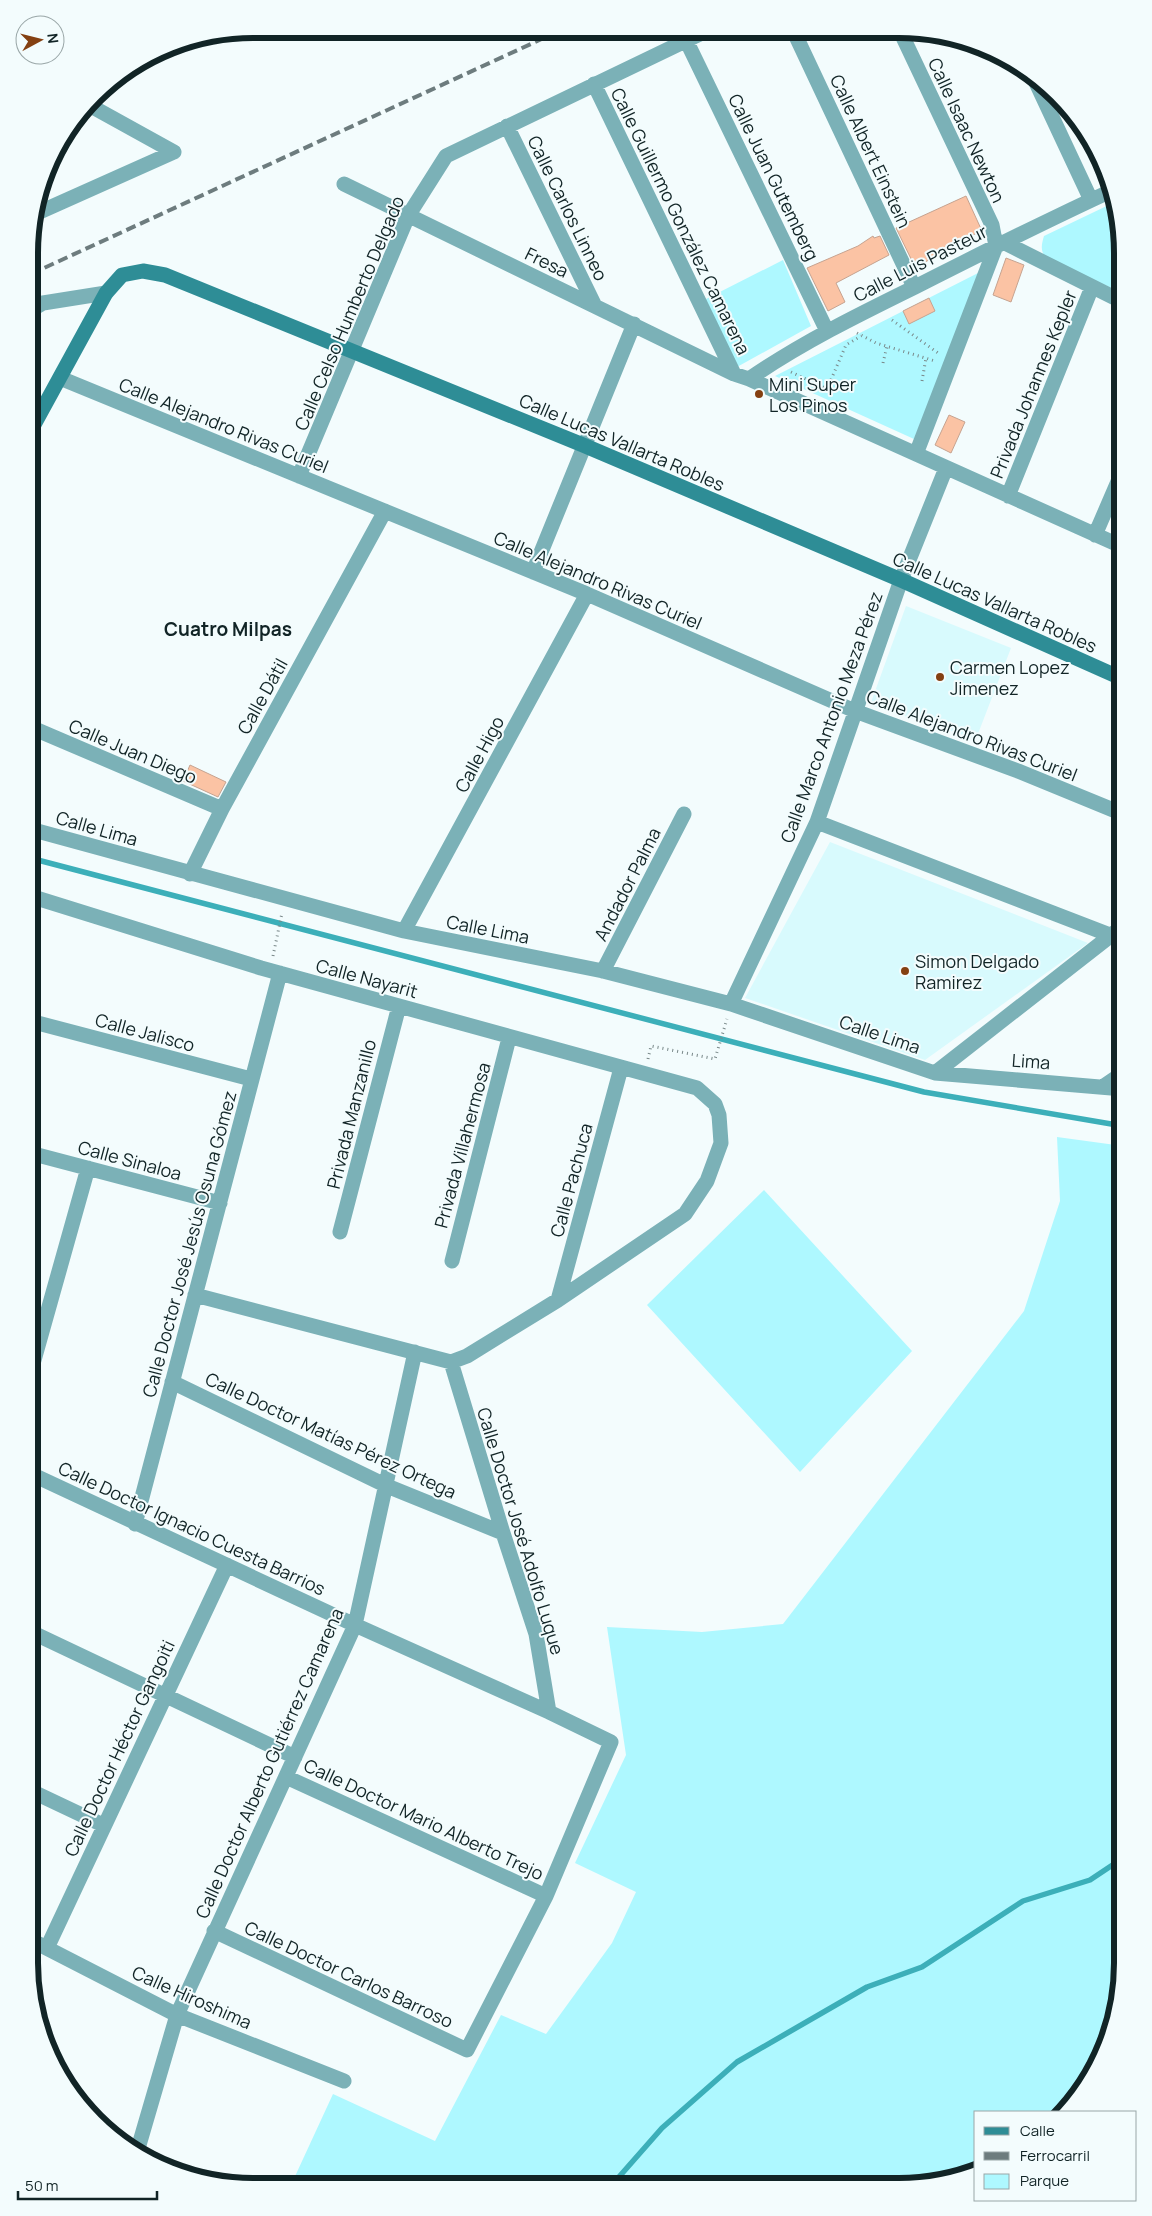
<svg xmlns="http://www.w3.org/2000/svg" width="1152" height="2216" font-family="Manrope,sans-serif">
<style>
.built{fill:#d8fafd}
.green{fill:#aef8ff}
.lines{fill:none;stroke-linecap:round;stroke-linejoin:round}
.stream{stroke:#3cafb9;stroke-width:5.5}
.building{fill:#fbc3a4;stroke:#c6a390}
.path{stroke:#798889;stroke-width:3;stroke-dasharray:1 4;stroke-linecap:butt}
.street{stroke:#7bb1b7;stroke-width:15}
.secondary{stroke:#2e8d96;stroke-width:15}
.rail{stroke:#6d7c7e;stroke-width:4;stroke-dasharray:10 5;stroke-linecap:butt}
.poi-dot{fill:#844012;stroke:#f3fcfd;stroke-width:2}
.labels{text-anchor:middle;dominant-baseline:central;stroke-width:4;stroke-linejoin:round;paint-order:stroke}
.street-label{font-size:18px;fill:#112426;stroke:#f3fcfd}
.poi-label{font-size:18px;fill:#112426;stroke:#f3fcfd;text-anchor:start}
.neighbourhood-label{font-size:19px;font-weight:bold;fill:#112426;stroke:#f3fcfd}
.rim{fill:none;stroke:#112426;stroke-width:6}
</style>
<rect width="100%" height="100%" fill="#f3fcfd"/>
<path class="built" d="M906,606L1011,648L976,739L870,705Z
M830,842L1088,943L925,1060L745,998Z"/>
<path class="green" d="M1115,202L1123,253V293L1048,260C1040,252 1041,246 1044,236Z
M783,260L811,326L737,367L704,300Z
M982,271L914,439L775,376Z
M1057,1137L1123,1146V1978L1106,2049L1077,2100L1063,2112H976V2173L899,2187L291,2185L333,2094L435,2141L501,2015L546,2034L612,1943L636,1892L575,1863L626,1755L607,1627L702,1632L783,1624L1024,1311L1060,1201Z
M764,1190L912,1351L800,1472L647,1305Z"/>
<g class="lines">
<path class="stream" d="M30,858L924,1092L1123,1126
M611,2186L662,2128L737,2062L867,1987L922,1967L1023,1901L1090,1880L1123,1858"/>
</g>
<path class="building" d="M966,196L982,231L947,246L949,250L915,267L896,228Z
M873,236L874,238L880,236L889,255L836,283L845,302L828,311L807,268L858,246Z
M1006,258L1024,265L1011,302L993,295Z
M929,298L935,311L909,324L903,311Z
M949,415L965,422L951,453L935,445Z
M190,765L226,782L218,797L183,781Z"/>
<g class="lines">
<path class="path" d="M1119,228L1118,266L1123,277
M892,320L938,353
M857,333L876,343L935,361
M883,363L887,346
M791,372L827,389L846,345L861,336
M922,381L926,358
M273,956L282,913
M648,1059L651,1046L715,1059L727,1019"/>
<path class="street" d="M794,32L914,287
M901,33L992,225L996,246L916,454
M686,40L827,331
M1032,74L1091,200
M594,84L734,374
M89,105L174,152
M507,126L595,306
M344,184L734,374L749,379L1123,547
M33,215L174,152
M1003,242L1123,302
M31,310L43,303L106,293
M60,378L587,594L855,711L1018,771L1123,814
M749,379C801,343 858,315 915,287C980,254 1046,221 1113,190
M299,476L408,216L446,156L704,32
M1008,496L1092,287
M1095,535L1123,470
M533,572L634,324
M30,727L222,809
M817,822L1110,935
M30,829L404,931L603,971L731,1004L935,1073L1123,1089
M190,874L222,809L385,511
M30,896L261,968L697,1088L715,1104L719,1115L721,1143L707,1181L685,1214L558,1300L467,1356L451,1362L195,1295
M404,931L587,594
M603,971L684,814
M731,1004L817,822L901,580L946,468
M30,1021L251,1079
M935,1073L1123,926
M1104,1086L1123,1073
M30,1153L220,1203
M340,1232L399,1006
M452,1261L509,1038
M558,1300L621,1068
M451,1362L503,1533L536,1634L549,1712
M29,1378L88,1168
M172,1382L387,1486L503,1533
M29,1473L355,1625L549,1712L611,1742L546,1896L467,2050L214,1931
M135,1524L280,973
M29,1631L295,1757
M286,1777L546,1896
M29,1790L103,1825
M29,1939L177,2015L344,2081
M47,1948L227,1565
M137,2152L177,2015L355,1625L415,1352"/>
<path class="secondary" d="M30,432L106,293L122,275L143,271L165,275L583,445L901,580L1123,679"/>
<path class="rail" d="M31,274L559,31"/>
</g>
<g class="poi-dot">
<circle cx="759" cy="394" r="5"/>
<circle cx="940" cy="677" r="5"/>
<circle cx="905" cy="971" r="5"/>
</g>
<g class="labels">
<g class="street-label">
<text transform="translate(967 130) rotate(65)">Calle Isaac Newton</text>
<text transform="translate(871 151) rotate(65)">Calle Albert Einstein</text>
<text transform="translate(774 177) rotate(64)">Calle Juan Gutemberg</text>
<text transform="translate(568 208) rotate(64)">Calle Carlos Linneo</text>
<text transform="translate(681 221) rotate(64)">Calle Guillermo González Camarena</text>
<text transform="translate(547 262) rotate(26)">Fresa</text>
<text transform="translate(920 263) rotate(-27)">Calle Luis Pasteur</text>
<text transform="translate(349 313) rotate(-67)">Calle Celso Humberto Delgado</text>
<text transform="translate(1033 384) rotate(-68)">Privada Johannes Kepler</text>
<text transform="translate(224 425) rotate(22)">Calle Alejandro Rivas Curiel</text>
<text transform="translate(622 442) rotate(23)">Calle Lucas Vallarta Robles</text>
<text transform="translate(598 580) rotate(23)">Calle Alejandro Rivas Curiel</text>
<text transform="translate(995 602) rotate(24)">Calle Lucas Vallarta Robles</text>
<text transform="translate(262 696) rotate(-61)">Calle Dátil</text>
<text transform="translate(831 717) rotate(-70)">Calle Marco Antonio Meza Pérez</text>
<text transform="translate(972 735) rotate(21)">Calle Alejandro Rivas Curiel</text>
<text transform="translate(133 751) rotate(23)">Calle Juan Diego</text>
<text transform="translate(479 754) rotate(-62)">Calle Higo</text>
<text transform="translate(97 828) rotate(16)">Calle Lima</text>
<text transform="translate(627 884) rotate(-63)">Andador Palma</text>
<text transform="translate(488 929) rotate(11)">Calle Lima</text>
<text transform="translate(367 978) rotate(15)">Calle Nayarit</text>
<text transform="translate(145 1032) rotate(15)">Calle Jalisco</text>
<text transform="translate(880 1034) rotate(19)">Calle Lima</text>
<text transform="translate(1031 1061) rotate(4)">Lima</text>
<text transform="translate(351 1114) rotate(-76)">Privada Manzanillo</text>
<text transform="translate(462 1145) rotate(-75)">Privada Villahermosa</text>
<text transform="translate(130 1160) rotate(15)">Calle Sinaloa</text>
<text transform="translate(571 1180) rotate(-75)">Calle Pachuca</text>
<text transform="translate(189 1244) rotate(-75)">Calle Doctor José Jesús Osuna Gómez</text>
<text transform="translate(331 1435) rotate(25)">Calle Doctor Matías Pérez Ortega</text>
<text transform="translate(192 1528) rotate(25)">Calle Doctor Ignacio Cuesta Barrios</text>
<text transform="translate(521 1531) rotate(73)">Calle Doctor José Adolfo Luque</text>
<text transform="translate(119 1748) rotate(-65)">Calle Doctor Héctor Gangoiti</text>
<text transform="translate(269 1763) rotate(-66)">Calle Doctor Alberto Gutiérrez Camarena</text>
<text transform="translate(424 1819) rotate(25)">Calle Doctor Mario Alberto Trejo</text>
<text transform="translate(349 1974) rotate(25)">Calle Doctor Carlos Barroso</text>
<text transform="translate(192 1997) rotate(24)">Calle Hiroshima</text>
</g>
<g class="poi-label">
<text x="769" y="384">Mini Super<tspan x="769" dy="21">Los Pinos</tspan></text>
<text x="950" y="667">Carmen Lopez<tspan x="950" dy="21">Jimenez</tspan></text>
<text x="915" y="961">Simon Delgado<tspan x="915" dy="21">Ramirez</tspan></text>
</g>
<g class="neighbourhood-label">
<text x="228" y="629">Cuatro Milpas</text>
</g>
</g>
<path d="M0 0H1152V2216H0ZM253 38H899A215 215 0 0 1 1114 253V1963A215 215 0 0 1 899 2178H253A215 215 0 0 1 38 1963V253A215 215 0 0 1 253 38Z" fill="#f3fcfd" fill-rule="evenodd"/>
<path class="rim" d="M253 38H899A215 215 0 0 1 1114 253V1963A215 215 0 0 1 899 2178H253A215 215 0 0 1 38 1963V253A215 215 0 0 1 253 38Z"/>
<rect x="974" y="2111" width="162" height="90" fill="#f3fcfd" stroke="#99a6a7"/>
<rect x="984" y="2127" width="25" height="8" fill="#2e8d96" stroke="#99a6a7"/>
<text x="1020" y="2136" font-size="15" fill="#112426">Calle</text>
<rect x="984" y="2152" width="25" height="8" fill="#6d7c7e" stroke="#99a6a7"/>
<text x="1020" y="2161" font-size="15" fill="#112426">Ferrocarril</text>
<rect x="984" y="2174" width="25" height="15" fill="#aef8ff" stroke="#99a6a7"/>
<text x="1020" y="2186" font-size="15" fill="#112426">Parque</text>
<g transform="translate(40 40) rotate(83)"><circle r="24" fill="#f3fcfd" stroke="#99a6a7"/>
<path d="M0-4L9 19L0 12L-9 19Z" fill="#844012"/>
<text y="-8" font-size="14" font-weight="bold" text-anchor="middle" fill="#112426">N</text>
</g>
<path d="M18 2191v8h139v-8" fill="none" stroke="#112426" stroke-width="2.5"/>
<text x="25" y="2191" font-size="15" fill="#112426" stroke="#f3fcfd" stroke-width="4" paint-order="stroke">50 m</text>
</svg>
